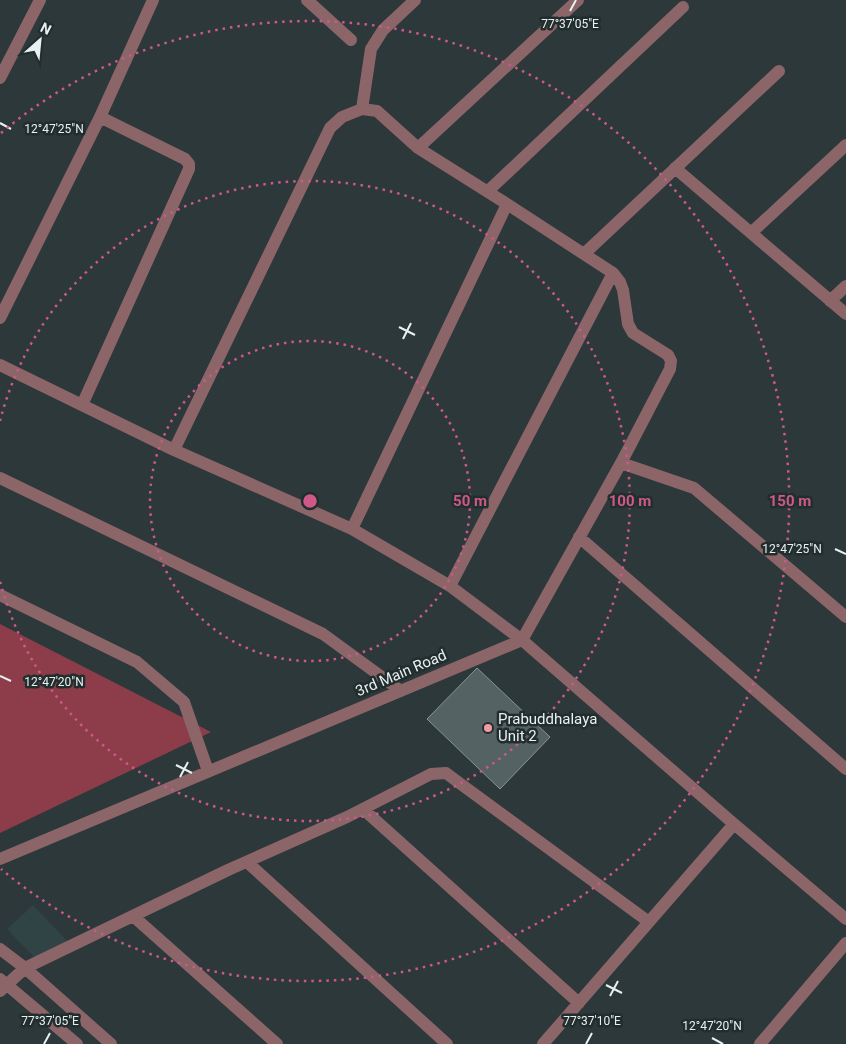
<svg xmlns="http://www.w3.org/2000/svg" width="846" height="1044" font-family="Roboto,sans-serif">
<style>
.built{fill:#304445}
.green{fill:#8d3d49}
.building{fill:#556263;stroke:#879496}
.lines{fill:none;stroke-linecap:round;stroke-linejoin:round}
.minor{stroke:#8c6569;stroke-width:12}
.ticks{fill:none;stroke:#e9f0f1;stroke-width:2}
.ring{fill:none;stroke:#ce5988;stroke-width:2.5;stroke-dasharray:2.5 5}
.poi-dot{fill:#f49aa4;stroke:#222d2e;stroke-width:2}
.labels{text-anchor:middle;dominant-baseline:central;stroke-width:5;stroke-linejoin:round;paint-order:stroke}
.street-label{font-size:15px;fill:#e9f0f1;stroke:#222d2e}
.poi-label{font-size:15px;fill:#e9f0f1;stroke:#222d2e;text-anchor:start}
.ticks-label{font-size:12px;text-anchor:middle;fill:#e9f0f1;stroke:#222d2e;stroke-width:5;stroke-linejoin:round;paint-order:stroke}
.centre{fill:#ce5988;stroke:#222d2e;stroke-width:2.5}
.ring-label{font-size:15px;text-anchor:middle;font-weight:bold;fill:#ce5988;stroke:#222d2e;stroke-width:5;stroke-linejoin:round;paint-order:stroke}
</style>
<rect width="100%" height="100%" fill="#2c3839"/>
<path class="built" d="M33,905L68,942L43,966L7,929Z"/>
<path class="green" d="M0,624L211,732L0,833Z"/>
<path class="building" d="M477,668L550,737L500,789L427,719Z"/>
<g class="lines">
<path class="minor" d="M307,0L351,40
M0,78L40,0
M362,109L371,49L383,30L415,0
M418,148L578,0
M675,168L846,314
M488,191L683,7
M751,233L846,145
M584,254L779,71
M830,301L846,286
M0,318L100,117L153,0
M0,365L174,450L352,529L450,586L522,640L734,824L846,919
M82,405L189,169V164L185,159L100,117
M621,463L694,488L846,617
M0,478L323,634L401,691
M352,529L507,204
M579,537L846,769
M450,586L613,273
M0,595L137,662L184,702L208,771
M363,809L579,1003
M0,859L522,640L621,463L670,369L671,361L668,355L633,333L628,324L623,290L620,282L613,273L507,204L418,148L377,111L362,109L342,117L330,128L174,450
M247,862L447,1044
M133,916L277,1044
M0,949L25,968L111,1044
M0,979L77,1044
M0,991L25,968L228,870L347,817L431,774L446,773L458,782L649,922
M543,1044L734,824
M760,1044L846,943"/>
</g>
<path class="ticks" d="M570,11L576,0M0,123L11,129M399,327L415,335M403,339L411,323M835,549L846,554M0,676L11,681M176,765L192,773M180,777L188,762M606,985L622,993M610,996L618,981M712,1038L723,1044M44,1044L50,1033M586,1044L592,1033"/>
<g class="ring">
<circle cx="310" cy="501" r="160"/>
<path d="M0 421A320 320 0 1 1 0 581"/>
<path d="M1 133A480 480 0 1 1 1 869"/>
</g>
<circle class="poi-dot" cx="488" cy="728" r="5"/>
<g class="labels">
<g class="street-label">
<text transform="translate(401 673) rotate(-23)">3rd Main Road</text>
</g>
<g class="poi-label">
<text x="498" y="719">Prabuddhalaya<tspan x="498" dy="17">Unit 2</tspan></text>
</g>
</g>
<g class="ticks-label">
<text x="570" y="28">77°37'05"E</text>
<text x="54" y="133">12°47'25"N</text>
<text x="792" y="553">12°47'25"N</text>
<text x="54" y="686">12°47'20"N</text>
<text x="50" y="1025">77°37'05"E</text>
<text x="592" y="1025">77°37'10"E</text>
<text x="712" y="1030">12°47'20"N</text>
</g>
<circle cx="310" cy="501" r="8" class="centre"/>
<g class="ring-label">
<text x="470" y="506">50 m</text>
<text x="630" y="506">100 m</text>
<text x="790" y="506">150 m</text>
</g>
<g transform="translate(40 40) rotate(27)" stroke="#222d2e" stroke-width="4" paint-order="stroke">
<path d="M0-4L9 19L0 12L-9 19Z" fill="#e9f0f1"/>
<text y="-8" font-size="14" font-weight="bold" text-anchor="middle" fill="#e9f0f1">N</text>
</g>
</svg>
